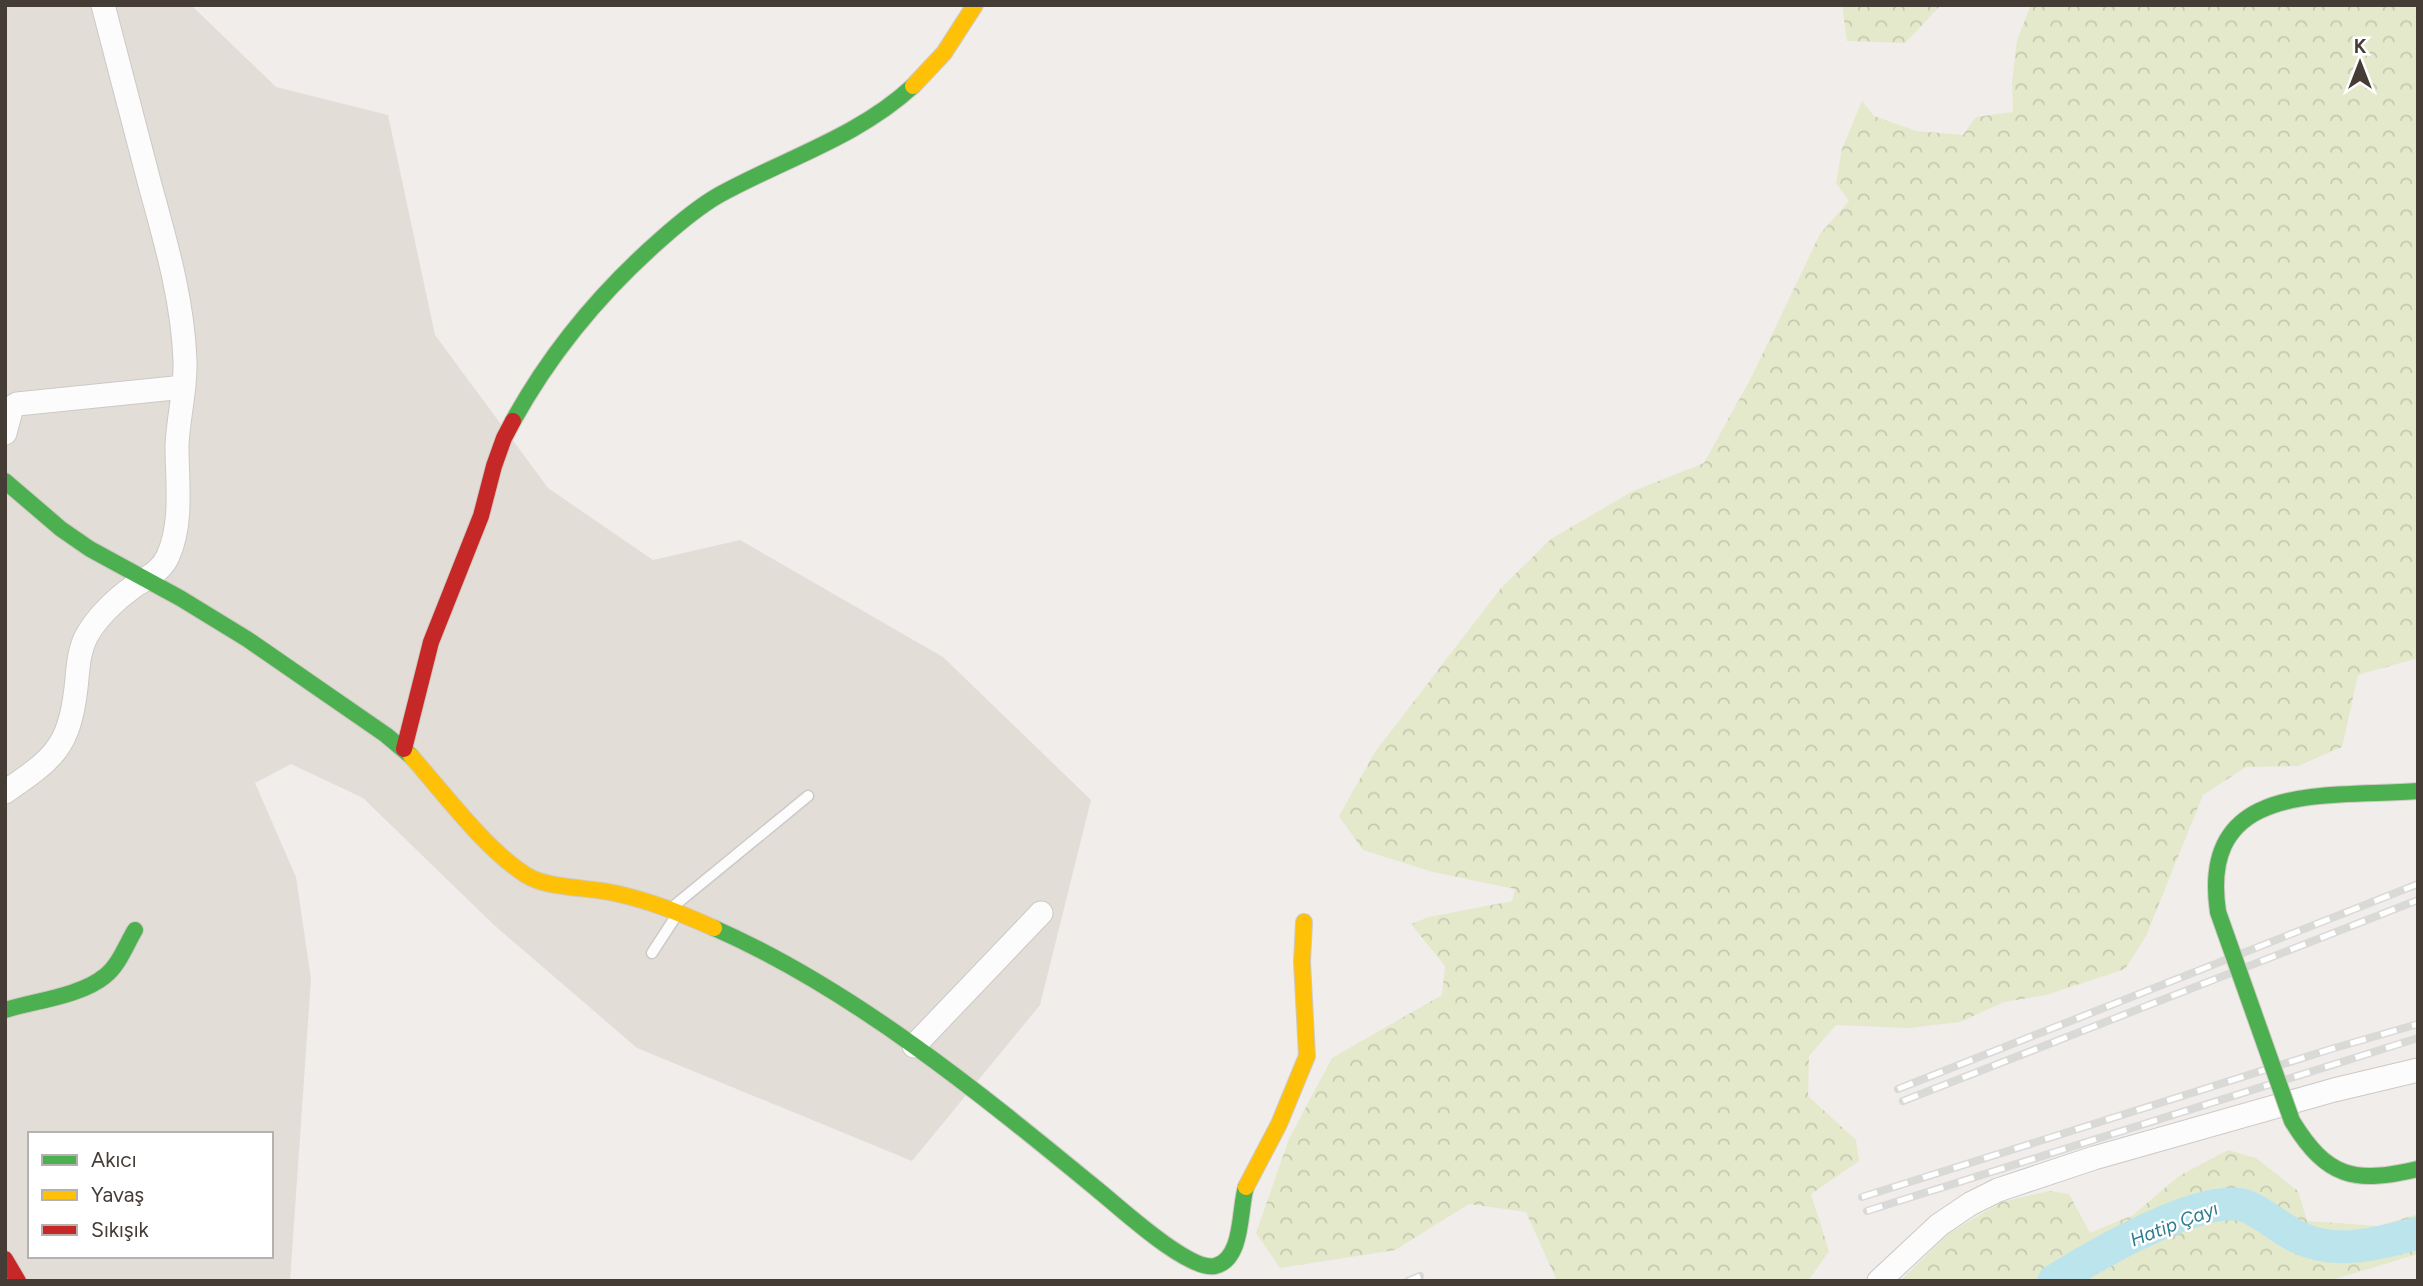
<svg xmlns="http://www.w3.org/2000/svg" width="2423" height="1286" font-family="Figtree,sans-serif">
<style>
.residential{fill:#e3ddd7;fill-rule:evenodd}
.forest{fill:url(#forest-crowns)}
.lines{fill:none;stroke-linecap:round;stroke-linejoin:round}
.river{stroke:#bce4ec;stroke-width:33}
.lane-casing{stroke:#ccc9c6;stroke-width:13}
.street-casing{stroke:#ccc9c6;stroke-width:25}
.fast-casing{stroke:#d0cac3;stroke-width:18}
.slow-casing{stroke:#d0cac3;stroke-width:18}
.jam-casing{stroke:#d0cac3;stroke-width:18}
.lane{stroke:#fdfcfc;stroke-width:10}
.street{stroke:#fdfcfc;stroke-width:23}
.fast{stroke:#4caf50;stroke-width:16}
.slow{stroke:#ffc107;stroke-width:16}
.jam{stroke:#c62828;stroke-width:16}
.rail-casing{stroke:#d9d9d8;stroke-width:8}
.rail{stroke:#fff;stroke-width:5;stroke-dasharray:16;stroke-linecap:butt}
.fast-bridge-casing{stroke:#d0cac3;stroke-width:18;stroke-linecap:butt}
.fast-bridge{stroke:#4caf50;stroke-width:16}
.labels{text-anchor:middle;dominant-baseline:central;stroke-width:5;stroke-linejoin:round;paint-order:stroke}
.water-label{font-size:19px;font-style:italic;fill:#2d7b8e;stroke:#fff}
</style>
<defs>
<pattern id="forest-crowns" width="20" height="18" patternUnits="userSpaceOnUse" patternTransform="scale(1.75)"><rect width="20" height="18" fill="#e4e9cb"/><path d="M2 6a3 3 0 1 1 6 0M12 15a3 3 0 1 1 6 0" fill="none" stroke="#c5c9af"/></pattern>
</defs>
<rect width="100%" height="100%" fill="#f0edea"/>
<path class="residential" d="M5,5H191L276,87L388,115L435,335L548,488L653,560L740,540L943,657L1091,800L1040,1005L912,1161L637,1048L494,925L363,798L291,764L255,783L296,877L311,979L290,1281H5ZM30,1134H271V1256H30Z"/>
<path class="forest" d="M1842,5H1941L1905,43L1847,41Z
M2031,5H2418V658L2358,675L2342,747L2298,766L2246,767L2203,795L2146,936L2125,969L2046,995L2004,1002L1960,1022L1909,1028L1836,1025L1809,1056L1808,1096L1856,1140L1859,1161L1811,1194L1829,1251L1808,1281H1557L1526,1212L1469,1204L1395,1250L1280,1268L1256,1233L1289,1139L1332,1058L1442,995L1445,966L1411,924L1429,917L1512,901L1515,889L1433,872L1363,850L1339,816L1375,752L1501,588L1551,539L1631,492L1704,463L1751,378L1820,234L1849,201L1836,183L1842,149L1862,101L1874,116L1916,131L1963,135L1976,117L2013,112L2012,83L2017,40Z
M2228,1150L2256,1158L2298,1191L2307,1221L2378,1226L2418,1214V1254L2328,1281H1900L1949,1233L2002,1202L2049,1191L2069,1194L2090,1233L2133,1215L2179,1176Z"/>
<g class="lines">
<path class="river" d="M2054,1281C2092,1257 2204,1191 2246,1206C2266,1214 2282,1231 2302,1239C2340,1255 2380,1243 2418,1233"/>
<g class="lane-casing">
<path id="lane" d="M675,905L808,796
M652,953L678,913"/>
</g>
<g class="street-casing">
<path id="street" d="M5,433L12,407L17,404L184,387
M5,792C53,759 69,748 76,688C78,671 78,653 86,637C96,618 116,599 133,587C146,578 162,571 168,556C183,523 177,481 177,446C178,417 186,390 185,361C183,301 166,243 150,185C134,125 119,65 103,5
M914,1046L1041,913
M1879,1281L1939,1225L1970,1204L1998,1190L2094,1158L2334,1090L2418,1070"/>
</g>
<g class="fast-casing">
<path id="fast" d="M513,421C551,352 601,292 660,240C678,224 698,207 719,195C784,159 858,137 913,86
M5,481L61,529L90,549L180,598L247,639L386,735L411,756
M714,928C853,989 981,1094 1098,1190C1119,1207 1189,1272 1215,1266C1244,1259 1239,1208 1246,1187
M5,1010C34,1001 81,996 105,976C119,965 126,945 135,930"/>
</g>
<g class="slow-casing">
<path id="slow" d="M913,86L944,53L975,5
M411,756C443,792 486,850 526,875C548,889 588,887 614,893C651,901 680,913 714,928
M1246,1187L1279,1124L1307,1056L1302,962L1304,922"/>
</g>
<g class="jam-casing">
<path id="jam" d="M404,749L431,642L481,516L494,466L504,438L513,421
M5,1259L18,1281"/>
</g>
<use href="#lane" class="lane"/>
<use href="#street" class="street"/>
<use href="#fast" class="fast"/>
<use href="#slow" class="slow"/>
<use href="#jam" class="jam"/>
<g class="rail-casing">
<path id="rail" d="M1898,1089L2418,884
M1903,1101L2418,900
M1862,1197L2331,1049L2418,1024
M1867,1211L2418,1038
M1408,1281L1420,1276"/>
</g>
<use href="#rail" class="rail"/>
<g class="fast-bridge-casing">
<path id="fast-bridge" d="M2418,791C2329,798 2198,778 2218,912L2292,1121C2327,1178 2354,1184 2418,1169"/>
</g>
<use href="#fast-bridge" class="fast-bridge"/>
</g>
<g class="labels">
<g class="water-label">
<text transform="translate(2174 1224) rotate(-21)">Hatip Çayı</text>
</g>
</g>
<rect width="2423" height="1286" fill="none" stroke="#463c36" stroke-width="14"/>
<rect x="28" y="1132" width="245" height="126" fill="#ffffff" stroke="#b5b1af" stroke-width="2"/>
<rect x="42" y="1155" width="35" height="10" fill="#4caf50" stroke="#b5b1af" stroke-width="2"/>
<text x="91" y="1167" font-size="21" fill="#463c36">Akıcı</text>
<rect x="42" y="1190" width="35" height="10" fill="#ffc107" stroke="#b5b1af" stroke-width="2"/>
<text x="91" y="1202" font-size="21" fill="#463c36">Yavaş</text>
<rect x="42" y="1225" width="35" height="10" fill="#c62828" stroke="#b5b1af" stroke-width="2"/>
<text x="91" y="1237" font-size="21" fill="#463c36">Sıkışık</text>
<g transform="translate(2360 63)" stroke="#ffffff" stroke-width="5" paint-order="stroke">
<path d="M0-5L12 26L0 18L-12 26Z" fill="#463c36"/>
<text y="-10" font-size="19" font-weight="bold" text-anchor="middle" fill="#463c36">K</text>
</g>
</svg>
